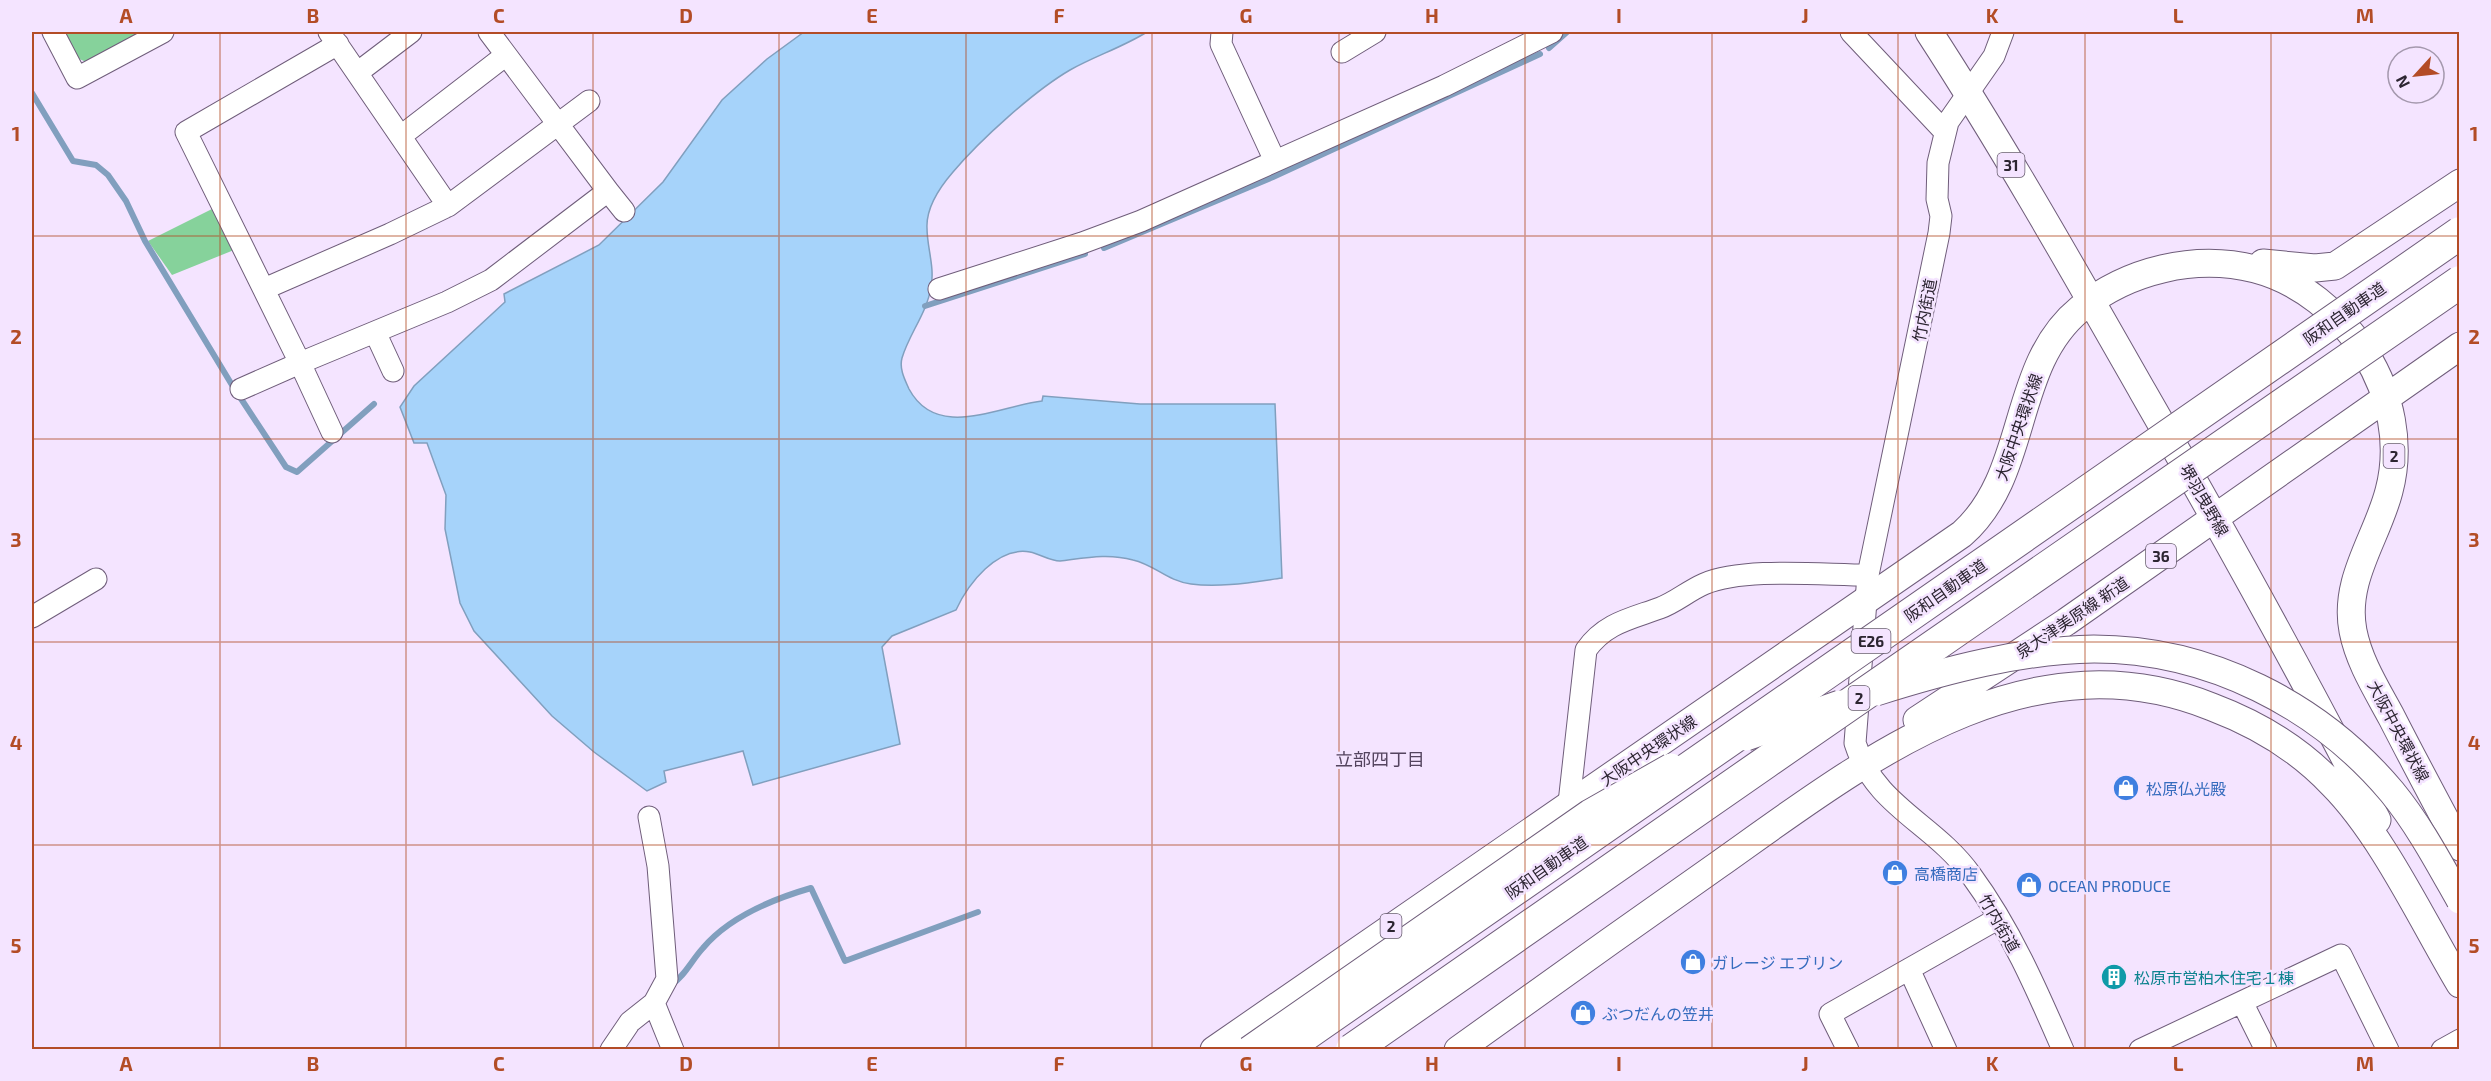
<svg xmlns="http://www.w3.org/2000/svg" width="2491" height="1081" font-family="'Exo 2','Noto Sans JP',sans-serif">
<style>
.green{fill:#86d29b}
.water{fill:#a6d3fa;stroke:#819fbe;stroke-width:1.5}
.lines{fill:none;stroke-linecap:round;stroke-linejoin:round}
.stream{stroke:#819fbe;stroke-width:6}
.minor-casing{stroke:#6f5d7a;stroke-width:23}
.major-casing{stroke:#6f5d7a;stroke-width:29}
.minor{stroke:#fff;stroke-width:21}
.major{stroke:#fff;stroke-width:27}
.major-bridge-casing{stroke:#6f5d7a;stroke-width:29;stroke-linecap:butt}
.highway-bridge-casing{stroke:#6f5d7a;stroke-width:34;stroke-linecap:butt}
.major-bridge{stroke:#fff;stroke-width:27}
.highway-bridge{stroke:#fff;stroke-width:32}
.grid{fill:none;stroke:#b34c26;stroke-width:1.5;stroke-opacity:0.55}
.labels{text-anchor:middle;dominant-baseline:central;stroke-width:5;stroke-linejoin:round;paint-order:stroke}
.shield{fill:#f4e4ff;stroke:#685e6f;stroke-width:1.5}
.shield-label{font-size:15px;font-weight:bold;fill:#2c2531}
.street-label{font-size:16px;fill:#2c2531;stroke:#f4e4ff}
.shop-label{font-size:16px;fill:#366cbe;stroke:#f4e4ff;text-anchor:start}
.culture-label{font-size:16px;fill:#0d838f;stroke:#f4e4ff;text-anchor:start}
.neighbourhood-label{font-size:18px;fill:#54445f;stroke:#f4e4ff}
.neatline{fill:none;stroke:#b34c26;stroke-width:2}
.grid-label{font-size:20px;text-anchor:middle;font-weight:bold;fill:#b34c26}
</style>
<rect width="100%" height="100%" fill="#f4e4ff"/>
<path class="green" d="M63,32H146L91,64L77,58Z
M214,208L234,250L172,275L148,241Z"/>
<path class="water" d="M804,32H1147C1123,47 1095,56 1070,70C1034,91 980,140 953,172C940,187 926,208 927,228C927,248 935,267 931,287C927,313 909,334 902,358C899,369 905,380 909,389C937,441 999,406 1042,401L1043,396L1140,404H1275L1282,578C1253,582 1220,588 1191,584C1167,581 1155,565 1133,560C1108,553 1085,558 1060,561C1050,561 1040,554 1030,552C997,546 968,584 956,610L892,636L882,647L900,744L753,785L743,751L664,771L666,782L647,791L594,752L552,716L474,631L460,603L445,529L446,495L427,443H414L400,407L414,386L505,302L504,294L599,245L663,182L722,100L767,59Z"/>
<g class="lines">
<path class="stream" d="M1549,48L1567,32
M32,93L73,161L96,165L108,175L126,201L145,241L232,385L286,467L297,472L374,404
M1104,248L1273,177L1540,54
M925,306L1085,254
M670,986C685,976 691,961 703,948C729,917 773,899 811,888L845,961L978,912"/>
<g class="minor-casing">
<path id="minor" d="M53,32L77,78L163,32
M329,32L448,206
M1222,32L1221,44L1275,161
M1851,32L1945,132
M2003,32L1994,56L1948,122L1938,163L1937,199L1941,216L1939,233L1868,575L1855,743C1875,807 1934,823 1971,875C2010,928 2037,990 2063,1050
M338,44L186,132L300,363L447,302L491,280L608,191L489,32
M1342,52L1375,32
M357,73L411,32
M401,136L506,55
M608,191L624,211
M264,289L390,234L448,206L589,101
M939,289L1082,243L1141,221L1444,86L1552,32
M375,332L393,371
M241,389L300,363L332,432
M32,617L96,579
M1569,803L1586,650C1605,623 1630,619 1660,608C1676,602 1688,591 1704,584C1744,567 1822,575 1868,575
M1909,969L1946,1050
M2242,1002L2266,1050
M654,1003L673,1050
M611,1050L630,1022L654,1003L667,979L658,866L649,817
M1848,1050L1830,1014L1999,918
M2140,1050L2341,955L2388,1050
M2442,1050L2460,1040"/>
</g>
<g class="major-casing">
<path id="major" d="M1929,32C2005,149 2074,271 2143,392C2224,533 2303,675 2377,820
M2263,263L2315,268L2335,266L2460,183
M1917,720L2066,622L2460,346
M1214,1050L1962,534C2030,474 2010,366 2080,309C2128,270 2195,254 2255,269C2346,293 2414,397 2389,491C2377,538 2343,580 2353,631C2359,662 2377,690 2392,718C2414,761 2437,804 2460,847
M1458,1050C1544,988 1631,926 1718,865C1862,763 2025,632 2212,707C2257,724 2299,749 2332,784C2382,834 2423,922 2460,984"/>
</g>
<use href="#minor" class="minor"/>
<use href="#major" class="major"/>
<g class="major-bridge-casing">
<path id="major-bridge" d="M1876,692C1946,670 2021,650 2094,649C2209,649 2319,705 2392,792C2419,825 2439,863 2460,900
M1746,737L1840,704
M1249,1050L1590,813L1671,767"/>
</g>
<g class="highway-bridge-casing">
<path id="highway-bridge" d="M1283,1050L2460,233
M1352,1050C1720,792 2091,539 2460,282"/>
</g>
<use href="#major-bridge" class="major-bridge"/>
<use href="#highway-bridge" class="highway-bridge"/>
</g>
<path class="grid" d="M220,32V1050M406,32V1050M593,32V1050M779,32V1050M966,32V1050M1152,32V1050M1339,32V1050M1525,32V1050M1712,32V1050M1898,32V1050M2085,32V1050M2271,32V1050M32,236H2460M32,439H2460M32,642H2460M32,845H2460"/>
<defs>
<g id="shop-disc" transform="scale(1.35)"><circle r="9.5" fill="#3f7fe0" stroke="#f4e4ff"/><path d="M-5-2.5h2.3a2.7 3.5 0 0 1 5.4 0H5L5.5 6h-11ZM-1.5-2.5h3a1.5 2.3 0 0 0-3 0Z" fill="#fff"/></g>
<g id="building-disc" transform="scale(1.35)"><circle r="9.5" fill="#0f9aa8" stroke="#f4e4ff"/><path d="M-4-6H4V6H1V3H-1V6H-4ZM-2.5-4.3h1.7v1.8h-1.7ZM.8-4.3h1.7v1.8H.8ZM-2.5-1h1.7V.8h-1.7ZM.8-1h1.7V.8H.8Z" fill="#fff"/></g>
</defs>
<g fill-rule="evenodd">
<use href="#shop-disc" x="2126" y="788"/>
<use href="#shop-disc" x="1895" y="873"/>
<use href="#shop-disc" x="2029" y="885"/>
<use href="#shop-disc" x="1693" y="962"/>
<use href="#building-disc" x="2114" y="977"/>
<use href="#shop-disc" x="1583" y="1013"/>
</g>
<g class="labels">
<g class="shield">
<rect x="1997.5" y="153" width="27" height="24" rx="4.5"/>
<rect x="2383.5" y="444" width="21" height="24" rx="4.5"/>
<rect x="2146" y="544" width="30" height="24" rx="4.5"/>
<rect x="1851.5" y="629" width="39" height="24" rx="4.5"/>
<rect x="1848.5" y="686" width="21" height="24" rx="4.5"/>
<rect x="1380.5" y="914" width="21" height="24" rx="4.5"/>
</g>
<g class="shield-label">
<text x="2011" y="165">31</text>
<text x="2394" y="456">2</text>
<text x="2161" y="556">36</text>
<text x="1871" y="641">E26</text>
<text x="1859" y="698">2</text>
<text x="1391" y="926">2</text>
</g>
<g class="street-label">
<text transform="translate(1924 310) rotate(-79)">竹内街道</text>
<text transform="translate(2344 313) rotate(-35)">阪和自動車道</text>
<text transform="translate(2018 427) rotate(-71)">大阪中央環状線</text>
<text transform="translate(2205 500) rotate(60)">堺羽曳野線</text>
<text transform="translate(1945 590) rotate(-35)">阪和自動車道</text>
<text transform="translate(2072 617) rotate(-34)">泉大津美原線 新道</text>
<text transform="translate(2399 731) rotate(62)">大阪中央環状線</text>
<text transform="translate(1648 750) rotate(-34)">大阪中央環状線</text>
<text transform="translate(1546 867) rotate(-35)">阪和自動車道</text>
<text transform="translate(2000 923) rotate(60)">竹内街道</text>
</g>
<g class="shop-label">
<text x="2146" y="788">松原仏光殿</text>
<text x="1914" y="873">高橋商店</text>
<text x="2048" y="885">OCEAN PRODUCE</text>
<text x="1712" y="962">ガレージ エブリン</text>
<text x="1602" y="1013">ぶつだんの笠井</text>
</g>
<g class="culture-label">
<text x="2134" y="977">松原市営柏木住宅１棟</text>
</g>
<g class="neighbourhood-label">
<text x="1380" y="759">立部四丁目</text>
</g>
</g>
<rect width="2491" height="1081" fill="none" stroke="#f4e4ff" stroke-width="66"/>
<g transform="translate(2416 75) rotate(243)"><circle r="28" fill="#f4e4ff" stroke="#a498ad" stroke-width="1.5"/>
<path d="M0-4.5L10 22L0 15L-10 22Z" fill="#b34c26"/>
<text y="-9" font-size="16" font-weight="bold" text-anchor="middle" fill="#2c2531">N</text>
</g>
<rect x="33" y="33" width="2425" height="1015" class="neatline"/>
<g class="grid-label">
<text x="126" y="23">A</text>
<text x="313" y="23">B</text>
<text x="499" y="23">C</text>
<text x="686" y="23">D</text>
<text x="872" y="23">E</text>
<text x="1059" y="23">F</text>
<text x="1246" y="23">G</text>
<text x="1432" y="23">H</text>
<text x="1619" y="23">I</text>
<text x="1805" y="23">J</text>
<text x="1992" y="23">K</text>
<text x="2178" y="23">L</text>
<text x="2365" y="23">M</text>
<text x="16" y="141">1</text>
<text x="2474" y="141">1</text>
<text x="16" y="344">2</text>
<text x="2474" y="344">2</text>
<text x="16" y="547">3</text>
<text x="2474" y="547">3</text>
<text x="16" y="750">4</text>
<text x="2474" y="750">4</text>
<text x="16" y="953">5</text>
<text x="2474" y="953">5</text>
<text x="126" y="1071">A</text>
<text x="313" y="1071">B</text>
<text x="499" y="1071">C</text>
<text x="686" y="1071">D</text>
<text x="872" y="1071">E</text>
<text x="1059" y="1071">F</text>
<text x="1246" y="1071">G</text>
<text x="1432" y="1071">H</text>
<text x="1619" y="1071">I</text>
<text x="1805" y="1071">J</text>
<text x="1992" y="1071">K</text>
<text x="2178" y="1071">L</text>
<text x="2365" y="1071">M</text>
</g>
</svg>
